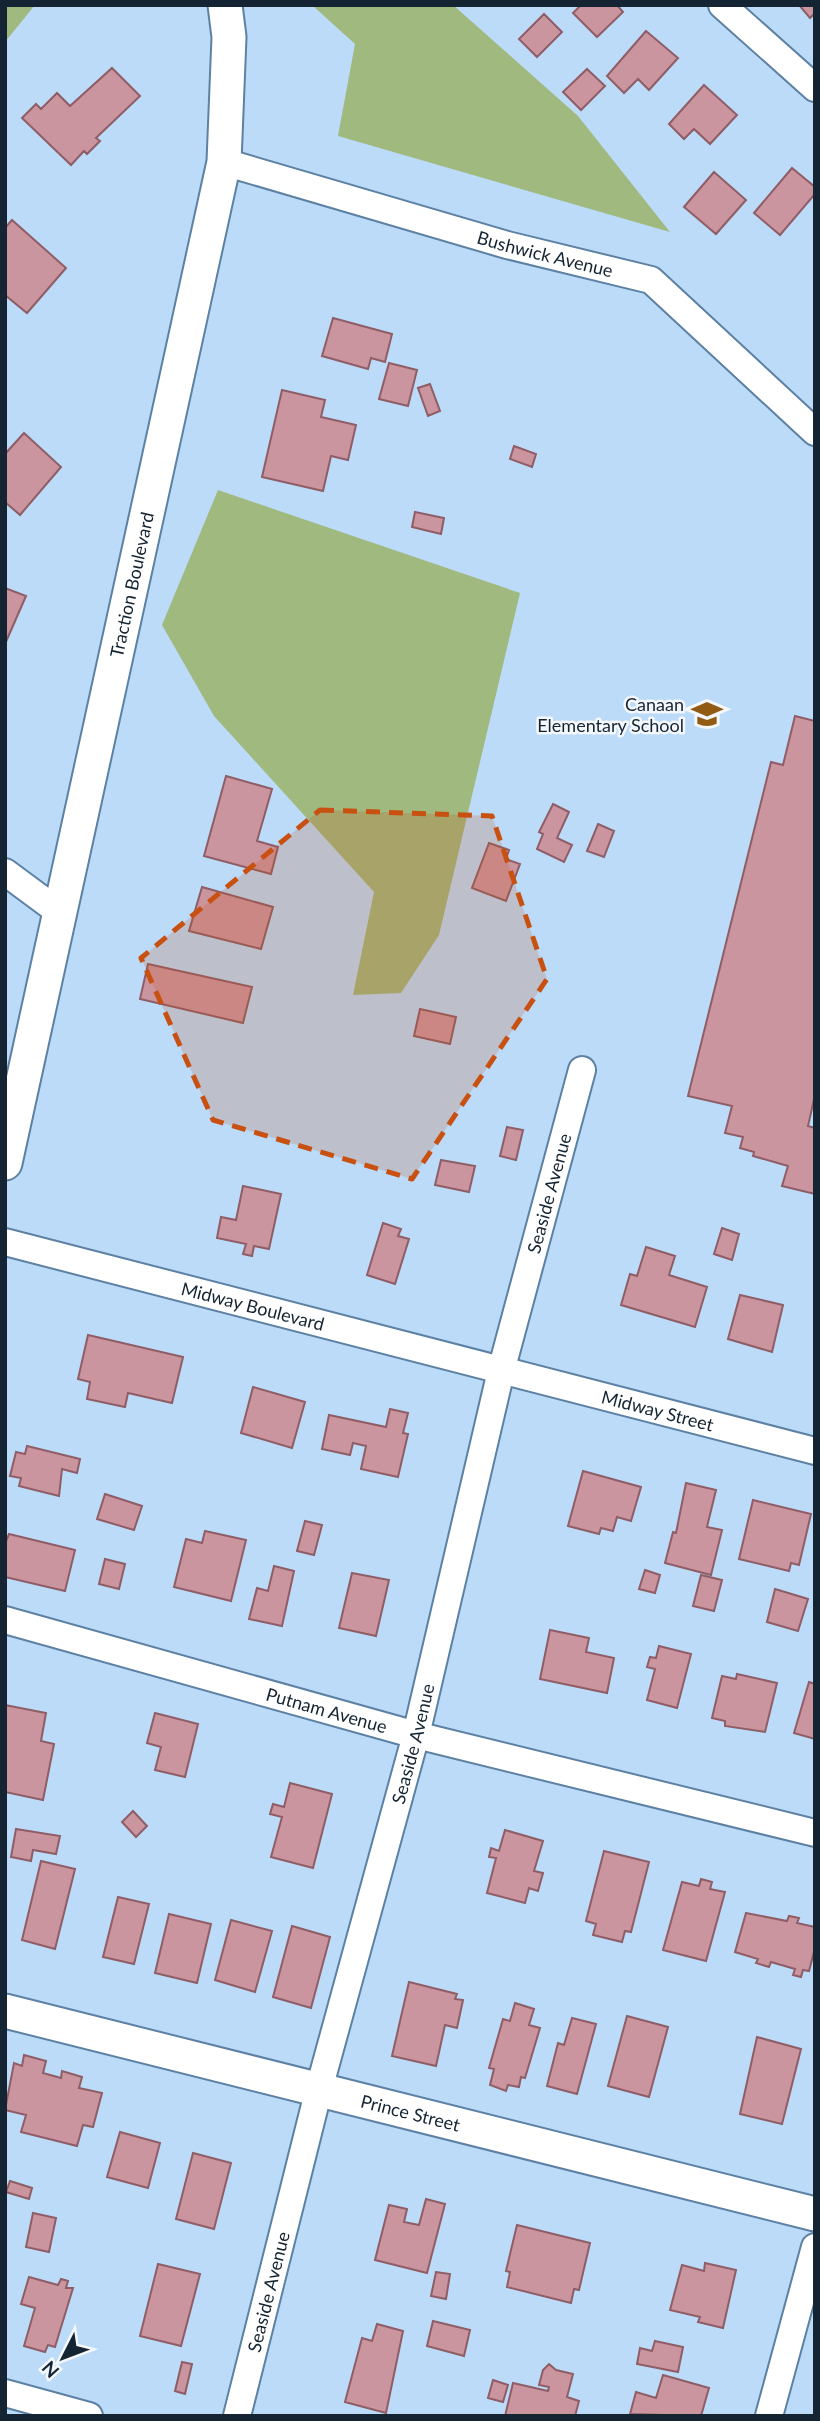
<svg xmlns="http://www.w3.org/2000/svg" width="820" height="2421" font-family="Lato,sans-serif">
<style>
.green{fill:#a0b97f}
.building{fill:#cb959f;stroke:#8f5d66;stroke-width:2}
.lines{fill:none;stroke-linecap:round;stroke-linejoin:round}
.minor-casing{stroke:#5c81a3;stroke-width:30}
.tertiary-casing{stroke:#5c81a3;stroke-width:37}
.minor{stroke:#fff;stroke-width:26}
.tertiary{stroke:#fff;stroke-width:33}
.marked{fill:#c85112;fill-opacity:0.2;stroke:#c85112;stroke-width:5;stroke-dasharray:14 9;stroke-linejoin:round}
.labels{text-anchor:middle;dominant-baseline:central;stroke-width:5;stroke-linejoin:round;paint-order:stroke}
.street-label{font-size:18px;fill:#152432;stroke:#f4f8fc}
.poi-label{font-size:18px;fill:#152432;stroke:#f4f8fc;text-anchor:end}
</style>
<rect width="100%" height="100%" fill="#bbdbf9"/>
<path class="green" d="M5,5H35L5,42Z
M312,5H453L578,116L670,232L338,136L355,44Z
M218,490L520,593L439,935L401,993L353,995L374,892L214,716L162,625Z"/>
<path class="building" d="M581,5H617L623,12L597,37L573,13Z
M799,5H815V13L810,18Z
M544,14L562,32L537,57L519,39Z
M646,31L678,58L649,90L638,79L624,93L607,76Z
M112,68L140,96L96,138L100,141L87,154L84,151L71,165L22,118L36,104L41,109L57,93L70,106Z
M587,69L605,86L581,110L563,92Z
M704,85L737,115L710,144L694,129L684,139L669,124Z
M792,168L815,187V194L780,235L754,213Z
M714,172L746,200L716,234L684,207Z
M12,220L66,268L27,313L5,295V228Z
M333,318L392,334L385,362L371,358L368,369L322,356Z
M389,363L417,370L408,406L379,399Z
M430,384L440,411L428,416L418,388Z
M282,390L325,400L321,417L356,425L348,460L331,456L323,491L262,477Z
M24,433L61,467L20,515L5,502V454Z
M514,446L536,454L532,467L510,459Z
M415,512L444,518L441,534L412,527Z
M5,588L26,596L5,644Z
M795,716L815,721V1095L808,1126L815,1128V1194L782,1186L788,1166L753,1156L754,1152L740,1148L743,1137L725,1133L732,1106L688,1096L771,762L783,765Z
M226,776L272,789L257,841L278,847L271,874L204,856Z
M553,804L569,812L557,838L572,845L564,862L537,849L543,834L539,832Z
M598,824L614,831L604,857L587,851Z
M489,843L509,850L506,859L520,864L506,901L472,888Z
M202,887L273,907L261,949L189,931Z
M148,964L252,987L243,1023L140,999Z
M420,1009L456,1017L450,1044L414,1036Z
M507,1127L523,1130L516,1160L500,1156Z
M441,1160L475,1166L469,1192L435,1185Z
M243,1186L281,1194L269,1249L254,1246L252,1256L243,1254L246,1244L217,1238L221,1217L236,1220Z
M383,1223L401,1229L398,1236L409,1239L395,1284L367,1275Z
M722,1228L739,1234L732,1260L714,1254Z
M646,1247L675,1256L669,1275L707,1287L695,1327L621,1305L630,1274L637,1276Z
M740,1295L783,1305L772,1352L728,1339Z
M88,1335L183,1357L172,1403L128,1393L125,1407L87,1399L90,1382L78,1379Z
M253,1387L305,1402L292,1448L241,1433Z
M390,1409L408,1413L403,1433L408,1434L398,1477L361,1469L366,1446L353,1443L350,1455L322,1449L329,1415L386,1427Z
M27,1446L80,1459L77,1473L62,1469L59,1496L19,1486L21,1478L10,1476L16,1452L25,1454Z
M583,1471L641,1487L631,1521L617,1517L613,1531L601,1528L599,1534L568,1526Z
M686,1483L716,1490L707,1527L722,1530L711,1575L665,1563L673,1532L676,1533Z
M105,1494L142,1506L134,1530L97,1519Z
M753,1500L811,1514L799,1565L791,1563L789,1571L739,1559Z
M305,1521L322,1525L314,1555L297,1551Z
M205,1531L246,1540L231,1601L174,1587L186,1539L202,1543Z
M9,1534L75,1550L65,1591L5,1577V1544Z
M105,1559L125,1564L119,1589L99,1584Z
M274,1566L294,1571L282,1626L249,1619L257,1588L268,1591Z
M645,1570L660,1575L655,1593L639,1589Z
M352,1573L389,1580L376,1636L339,1628Z
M701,1575L722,1580L714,1611L693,1606Z
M775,1589L808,1599L798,1631L767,1622Z
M550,1630L589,1638L586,1652L614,1658L607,1693L540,1679Z
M659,1646L691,1654L677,1708L647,1700L655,1669L647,1667L650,1657L656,1658Z
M737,1674L777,1683L765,1732L725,1726V1721L712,1718L722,1676L736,1679Z
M809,1682L815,1684V1739L794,1733Z
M5,1705L46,1713L41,1741L54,1744L43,1800L5,1792Z
M155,1713L198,1724L185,1777L155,1770L161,1747L147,1743Z
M290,1783L332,1794L313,1868L271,1857L282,1817L270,1814L273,1804L284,1807Z
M133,1811L147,1826L136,1837L122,1822Z
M16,1829L60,1836L56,1854L33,1850L31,1861L11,1857Z
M505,1830L543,1841L534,1871L543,1873L538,1891L529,1888L525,1903L487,1893L496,1858L489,1857L491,1848L499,1851Z
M604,1851L649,1862L631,1932L625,1931L622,1942L593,1935L596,1924L586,1921Z
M41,1861L75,1869L55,1949L22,1940Z
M701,1879L712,1882L710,1889L725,1892L706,1961L663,1950L682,1882L699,1886Z
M118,1897L149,1904L134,1964L103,1957Z
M746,1913L787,1921L789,1916L799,1918L797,1923L815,1927V1948L809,1971L803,1970L801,1977L793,1975L795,1969L771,1962L769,1967L756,1963L758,1959L735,1952Z
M169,1914L211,1924L197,1983L155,1973Z
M231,1920L272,1931L255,1992L215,1980Z
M292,1926L330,1937L311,2008L273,1997Z
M409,1982L457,1994L455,1999L463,2000L457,2028L445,2025L436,2066L392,2056Z
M515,2003L534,2009L529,2025L540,2028L525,2078L521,2077L519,2087L508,2085L506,2091L490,2085L494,2069L489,2068L503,2019L510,2021Z
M627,2016L668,2027L649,2097L608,2086Z
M572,2018L596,2024L577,2094L547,2086L558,2043L564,2045Z
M757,2037L801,2049L782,2124L740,2114Z
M24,2055L46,2061L43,2073L61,2078L62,2071L82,2077L79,2088L102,2093L93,2127L83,2125L77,2146L21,2132L26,2115L5,2110L14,2063L22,2066Z
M120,2132L160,2143L148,2188L107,2177Z
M193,2153L231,2163L214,2229L176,2219Z
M10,2181L32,2188L29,2199L6,2192Z
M426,2199L445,2204L427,2273L375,2260L389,2205L407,2209L404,2222L419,2225Z
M33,2213L56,2218L49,2252L26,2247Z
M517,2225L590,2243L579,2290L574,2289L571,2303L507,2287L510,2272L506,2271Z
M705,2263L736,2270L723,2328L698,2322L700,2317L670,2310L682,2265L704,2271Z
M158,2264L200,2274L181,2346L140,2336Z
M436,2272L450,2274L446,2299L431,2296Z
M29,2277L58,2285L61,2279L68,2281L66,2288H73L55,2347L48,2345L45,2352L24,2346L35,2308L21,2304Z
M433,2321L470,2330L464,2356L427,2346Z
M377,2324L403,2331L386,2413L345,2402L362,2338L372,2341Z
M655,2341L683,2347L678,2372L637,2364L640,2348L652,2351Z
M182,2362L192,2364L185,2394L175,2391Z
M549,2364L556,2370L573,2374L567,2397L579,2401L575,2416H505L513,2383L548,2391L549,2387L539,2385L543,2370Z
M663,2375L709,2388L701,2416L630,2414L636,2392L656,2398Z
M493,2380L508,2385L503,2402L488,2398Z"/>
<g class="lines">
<g class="minor-casing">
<g id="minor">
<path d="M722,5L815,88"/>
<path id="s1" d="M224,162L507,245L651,280L815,432"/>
<path d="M5,872L59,912"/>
<path id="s2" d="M5,1242L815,1451"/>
<path id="s3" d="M5,1620L416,1735L815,1833"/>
<path d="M5,2393L89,2416"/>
<path id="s4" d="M237,2416L319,2089L416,1735L501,1371L582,1070"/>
<path d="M769,2416L815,2247"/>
</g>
</g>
<g class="tertiary-casing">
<g id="tertiary">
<path id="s5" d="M5,1163L224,162L229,37L225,5"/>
<path id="s6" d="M5,2011L815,2214"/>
</g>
</g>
<use href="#minor" class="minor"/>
<use href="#tertiary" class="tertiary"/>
</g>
<path class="marked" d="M320,810L492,816L547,979L412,1179L213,1120L141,958Z"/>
<defs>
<g id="school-bare" transform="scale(2.415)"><path d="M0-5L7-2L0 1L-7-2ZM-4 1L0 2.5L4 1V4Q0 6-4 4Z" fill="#925b13" stroke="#f4f8fc" stroke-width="2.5" paint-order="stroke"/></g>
</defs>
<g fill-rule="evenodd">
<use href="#school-bare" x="707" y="714"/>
</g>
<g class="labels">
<g class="street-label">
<text stroke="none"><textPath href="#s1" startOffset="334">Bushwick Avenue</textPath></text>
<text stroke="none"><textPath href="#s5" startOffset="592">Traction Boulevard</textPath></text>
<text stroke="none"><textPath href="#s4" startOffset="1262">Seaside Avenue</textPath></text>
<text stroke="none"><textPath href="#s2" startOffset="256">Midway Boulevard</textPath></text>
<text stroke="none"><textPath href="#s2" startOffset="674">Midway Street</textPath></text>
<text stroke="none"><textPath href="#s3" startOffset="334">Putnam Avenue</textPath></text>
<text stroke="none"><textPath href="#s4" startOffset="695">Seaside Avenue</textPath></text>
<text stroke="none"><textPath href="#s6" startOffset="418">Prince Street</textPath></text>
<text stroke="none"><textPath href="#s4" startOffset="128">Seaside Avenue</textPath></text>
</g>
<g class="poi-label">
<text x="684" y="704">Canaan<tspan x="684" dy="21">Elementary School</tspan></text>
</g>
</g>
<rect width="820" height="2421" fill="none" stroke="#152432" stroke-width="14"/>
<g transform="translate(63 2358) rotate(228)" stroke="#f4f8fc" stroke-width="5" paint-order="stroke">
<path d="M0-5L12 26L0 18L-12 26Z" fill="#152432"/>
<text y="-10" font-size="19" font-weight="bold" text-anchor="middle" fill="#152432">N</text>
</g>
</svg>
